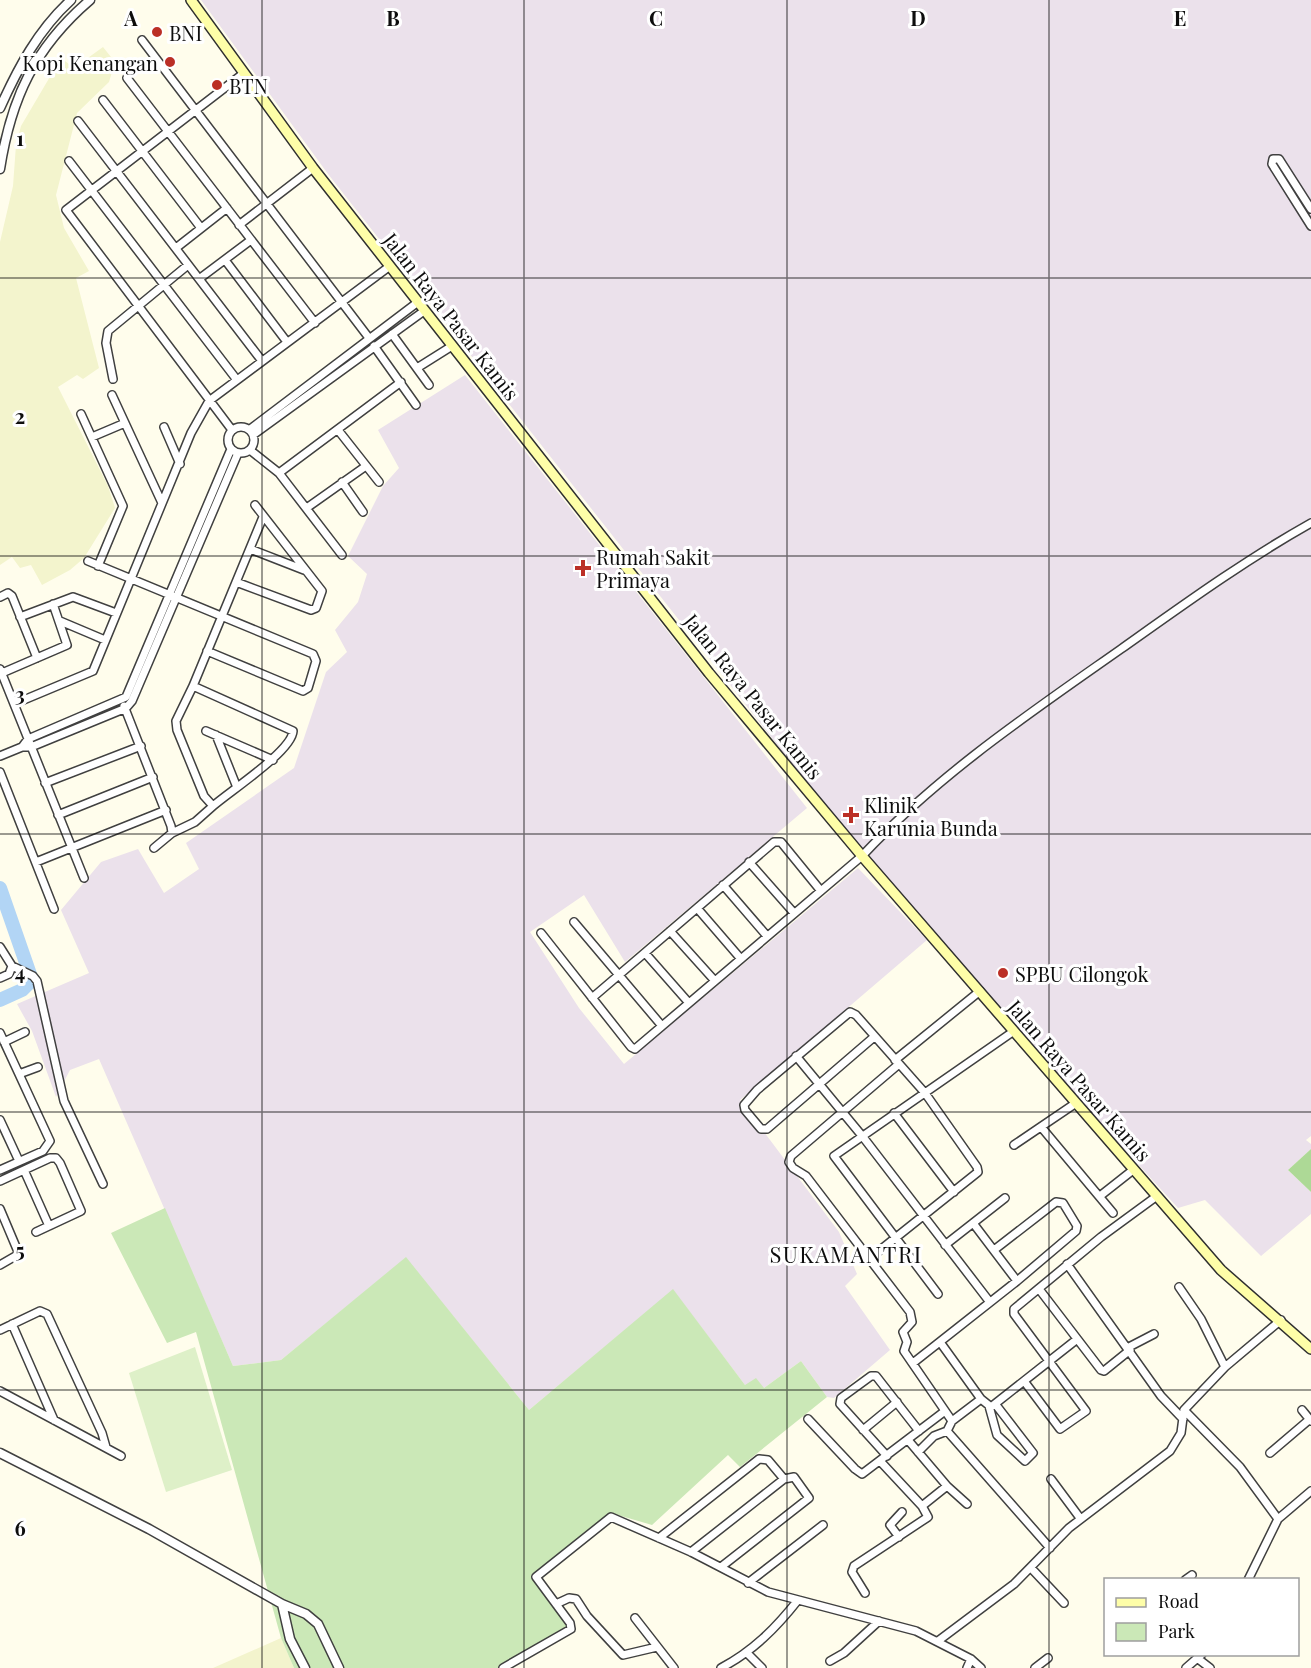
<svg xmlns="http://www.w3.org/2000/svg" width="1311" height="1668" font-family="'Playfair Display',serif">
<style>
.industrial{fill:#ebe1eb}
.farmland{fill:#f3f4cd}
.green{fill:#cbe8b7}
.forest{fill:#add996}
.pitch{fill:#def0c8}
.lines{fill:none;stroke-linecap:round;stroke-linejoin:round}
.river{stroke:#b2d5f5;stroke-width:14}
.minor-casing{stroke:#404040;stroke-width:10}
.tertiary-casing{stroke:#404040;stroke-width:11}
.secondary-casing{stroke:#2f2f2f;stroke-width:12}
.minor{stroke:#fff;stroke-width:7}
.tertiary{stroke:#fff;stroke-width:8}
.secondary{stroke:#fefea8;stroke-width:9}
.grid{fill:none;stroke:#0d0d0d;stroke-width:1.5;stroke-opacity:0.55}
.poi-dot{fill:#bb2f26;stroke:#fff;stroke-width:2}
.labels{text-anchor:middle;dominant-baseline:central;stroke-width:6;stroke-linejoin:round;paint-order:stroke}
.poi-label{font-size:20px;fill:#0d0d0d;stroke:#fff;text-anchor:start}
.street-label{font-size:20px;fill:#0d0d0d;stroke:#fff}
.quarter-label{font-size:22px;letter-spacing:1.5px;fill:#0d0d0d;stroke:#fff}
.grid-label{font-size:20px;text-anchor:middle;font-weight:bold;fill:#0d0d0d;stroke:#fff;stroke-width:6;stroke-linejoin:round;paint-order:stroke}
</style>
<rect width="100%" height="100%" fill="#fffdec"/>
<path class="industrial" d="M201,0H1311V1136L1306,1140L1311,1144V1149L1288,1170L1311,1192V1214L1261,1256L1205,1200L1178,1208L1083,1104L819,798L328,174Z
M465,375L807,808L625,962L584,895L530,932L579,1008L624,1064L858,868L927,940L740,1100L839,1232L857,1274L845,1286L890,1350L834,1398L827,1397L801,1361L764,1388L745,1385L673,1290L529,1410L406,1258L281,1360L233,1366L99,1059L70,1070L56,1097L32,1031L17,1004L89,973L61,910L101,862L138,849L164,893L199,869L186,843L294,768L326,672L347,652L335,630L358,602L367,574L348,556L383,486L399,468L378,430Z"/>
<path class="farmland" d="M103,47L115,62L109,82L77,113L56,195L64,228L89,271L76,278L99,368L83,379L77,375L58,387L108,486L115,508L84,558L70,570L42,585L31,565L20,568L12,557L0,565V242L13,186L16,145L21,126L61,58L74,68Z
M281,1638L294,1668H213Z"/>
<path class="green" d="M165,1208L233,1366L281,1360L406,1257L529,1410L673,1289L745,1385L756,1378L764,1388L801,1361L827,1397L740,1467L728,1455L652,1525L611,1513L533,1579L569,1626L498,1668H294L281,1638L196,1332L167,1343L111,1233Z"/>
<path class="forest" d="M1311,1149V1192L1288,1170Z"/>
<path class="pitch" d="M195,1347L232,1470L166,1492L129,1373Z"/>
<g class="lines">
<path class="river" d="M0,888L32,980L22,990L0,1000"/>
<g class="minor-casing">
<path id="minor" d="M142,40L369,338
M127,78L315,323
M103,100L201,228
M78,121L262,361
M69,161L237,380
M1311,209L1279,159H1273L1272,164L1311,226
M239,225L313,168
M176,248L227,208
M225,260L287,342
M199,279L251,240
M392,334L429,385
M374,346L416,405
M417,368L452,346
M113,379L106,343L108,331L188,265
M112,395L162,503
M81,414L123,506L98,566
M228 440a13 13 0 1 1 26 0a13 13 0 1 1-26 0Z
M164,427L180,464
M232,430L66,210L244,73
M249,430L418,302
M338,430L379,482
M253,435L424,311
M92,437L125,423
M250,450L279,473L342,555
M279,473L401,382
M342,482L363,512
M308,507L366,466
M250,549L304,570
M88,561L313,654L316,661L308,688L303,691L207,651
M236,582L311,610L316,608L322,591L255,505
M0,597L8,593L12,596L37,658
M20,617L73,597L116,613
M60,621L105,640
M0,669L84,878
M2,673L67,645L53,604
M193,686L293,731C292,751 230,791 213,806L204,796L177,730L176,721L193,686L263,517
M14,704L93,671L191,433L209,401L390,266
M124,706L171,826L172,833L154,848
M206,731L273,760
M216,735L236,785
M22,747L28,739L126,697L231,449
M0,756L22,747H31L126,708L132,701L238,453
M0,772L54,909
M45,783L141,746
M58,815L153,777
M172,833L195,822L213,806
M36,862L166,810
M749,862L794,913
M723,885L767,936
M697,908L741,959
M574,922L662,1026
M670,931L715,981
M541,933L631,1047L635,1049L862,856C939,774 1030,713 1121,649C1183,605 1245,560 1311,523
M0,947L12,966L33,976L37,981L64,1101L103,1184
M645,953L689,1003
M0,978L9,974L12,966
M592,998L774,842H781L821,891
M0,1033L50,1141L43,1151L0,1170
M4,1042L25,1032
M796,1056L863,1137L989,1301
M895,1060L980,991
M899,1064L791,1156L789,1162L793,1168L806,1176L910,1312L912,1322L903,1332L907,1342L904,1351L952,1421
M19,1074L38,1067
M894,1113L954,1192
M0,1120L19,1161
M1042,1128L1113,1213
M1014,1145L1076,1103
M24,1170L49,1226
M0,1181L50,1158H56L60,1163L81,1211L36,1232
M1100,1196L1133,1170
M0,1209L19,1254L0,1265
M973,1223L1017,1281
M945,1245L1005,1198
M869,1259L978,1172L977,1167L925,1093L856,1015L850,1012L757,1090L744,1105L745,1110L761,1129H767L874,1037
M1067,1264L1161,1396L1183,1419
M1179,1287L1201,1319L1225,1367
M1039,1289L1101,1370L1104,1371L1130,1350
M938,1294L834,1156L1014,1031
M12,1324L54,1420
M0,1330L40,1311L47,1314L102,1433L106,1447
M940,1342L981,1399L991,1407L1076,1340
M1127,1348L1154,1334
M913,1363L1017,1281L1076,1231L1077,1226L1063,1203L1056,1202L994,1250
M1024,1381L1060,1429L1086,1411L1014,1314V1309L1101,1237L1157,1196
M0,1391L121,1456
M981,1399L952,1421L947,1431L1050,1548
M989,1406L997,1435L1025,1461L1033,1453L996,1405
M1184,1410L1240,1467L1278,1519
M1302,1410L1311,1421
M808,1419L855,1469L862,1474L945,1411
M863,1430L897,1402
M908,1440L947,1486L967,1504
M918,1452L934,1436L947,1431
M1270,1453L1310,1419
M887,1456L840,1404L841,1398L871,1376H876L919,1431
M1051,1479L1080,1518
M922,1506L947,1486
M899,1537L890,1525L902,1512
M659,1538L759,1459L768,1460L784,1479L794,1477L809,1498L721,1567
M691,1552L784,1479
M1031,1568L1064,1603
M1185,1580L1192,1575
M1248,1580L1278,1519L1311,1491
M748,1583L823,1525
M865,1593L852,1572L854,1566L928,1517L922,1506L880,1461
M556,1604L569,1598L576,1599L587,1616L623,1655L657,1647
M635,1618L674,1668
M938,1641L1014,1584L1069,1528L1170,1451L1181,1433L1184,1410L1225,1367L1281,1320
M747,1653L762,1668
M1197,1658L1210,1668
M830,1661L844,1653L879,1621
M503,1668L571,1629L570,1623L536,1577L611,1517L691,1552L768,1592L916,1631L971,1659L981,1668
M721,1668C753,1651 776,1628 798,1600
M967,1668L971,1659
M1035,1668L1048,1658
M1186,1668L1202,1654"/>
</g>
<g class="tertiary-casing">
<path id="tertiary" d="M0,108C18,68 38,30 71,0
M0,169C11,98 35,47 90,0
M0,1453L149,1529L282,1604L306,1614L318,1624L339,1668
M282,1604L290,1639L305,1668"/>
</g>
<g class="secondary-casing">
<path id="secondary" d="M191,0L313,168L709,673L862,856L1221,1270L1311,1349"/>
</g>
<use href="#minor" class="minor"/>
<use href="#tertiary" class="tertiary"/>
<use href="#secondary" class="secondary"/>
</g>
<path class="grid" d="M262,0V1668M524,0V1668M787,0V1668M1049,0V1668M0,278H1311M0,556H1311M0,834H1311M0,1112H1311M0,1390H1311"/>
<g class="poi-dot">
<circle cx="157" cy="32" r="6"/>
<circle cx="170" cy="62" r="6"/>
<circle cx="217" cy="85" r="6"/>
<path d="M580 559h6v6h6v6h-6v6h-6v-6h-6v-6h6z"/>
<path d="M848 806h6v6h6v6h-6v6h-6v-6h-6v-6h6z"/>
<circle cx="1003" cy="973" r="6"/>
</g>
<g class="labels">
<g class="poi-label">
<text x="169" y="32">BNI</text>
<text x="158" y="62" text-anchor="end">Kopi Kenangan</text>
<text x="229" y="85">BTN</text>
<text x="596" y="556">Rumah Sakit<tspan x="596" dy="23">Primaya</tspan></text>
<text x="864" y="804">Klinik<tspan x="864" dy="23">Karunia Bunda</tspan></text>
<text x="1015" y="973">SPBU Cilongok</text>
</g>
<g class="street-label">
<text transform="translate(452 316) rotate(52)">Jalan Raya Pasar Kamis</text>
<text transform="translate(754 696) rotate(51)">Jalan Raya Pasar Kamis</text>
<text transform="translate(1080 1080) rotate(49)">Jalan Raya Pasar Kamis</text>
</g>
<g class="quarter-label">
<text x="846" y="1254">SUKAMANTRI</text>
</g>
</g>
<g class="grid-label">
<text x="131" y="26">A</text>
<text x="393" y="26">B</text>
<text x="656" y="26">C</text>
<text x="918" y="26">D</text>
<text x="1180" y="26">E</text>
<text x="20" y="146">1</text>
<text x="20" y="424">2</text>
<text x="20" y="702">3</text>
<text x="20" y="980">4</text>
<text x="20" y="1258">5</text>
<text x="20" y="1536">6</text>
</g>
<rect x="1104" y="1578" width="195" height="78" fill="#ffffff" stroke="#9e9e9e" stroke-width="1.5"/>
<rect x="1116" y="1598" width="30" height="9" fill="#fefea8" stroke="#9e9e9e" stroke-width="1.5"/>
<text x="1158" y="1608" font-size="18" fill="#0d0d0d">Road</text>
<rect x="1116" y="1623" width="30" height="18" fill="#cbe8b7" stroke="#9e9e9e" stroke-width="1.5"/>
<text x="1158" y="1638" font-size="18" fill="#0d0d0d">Park</text>
</svg>
